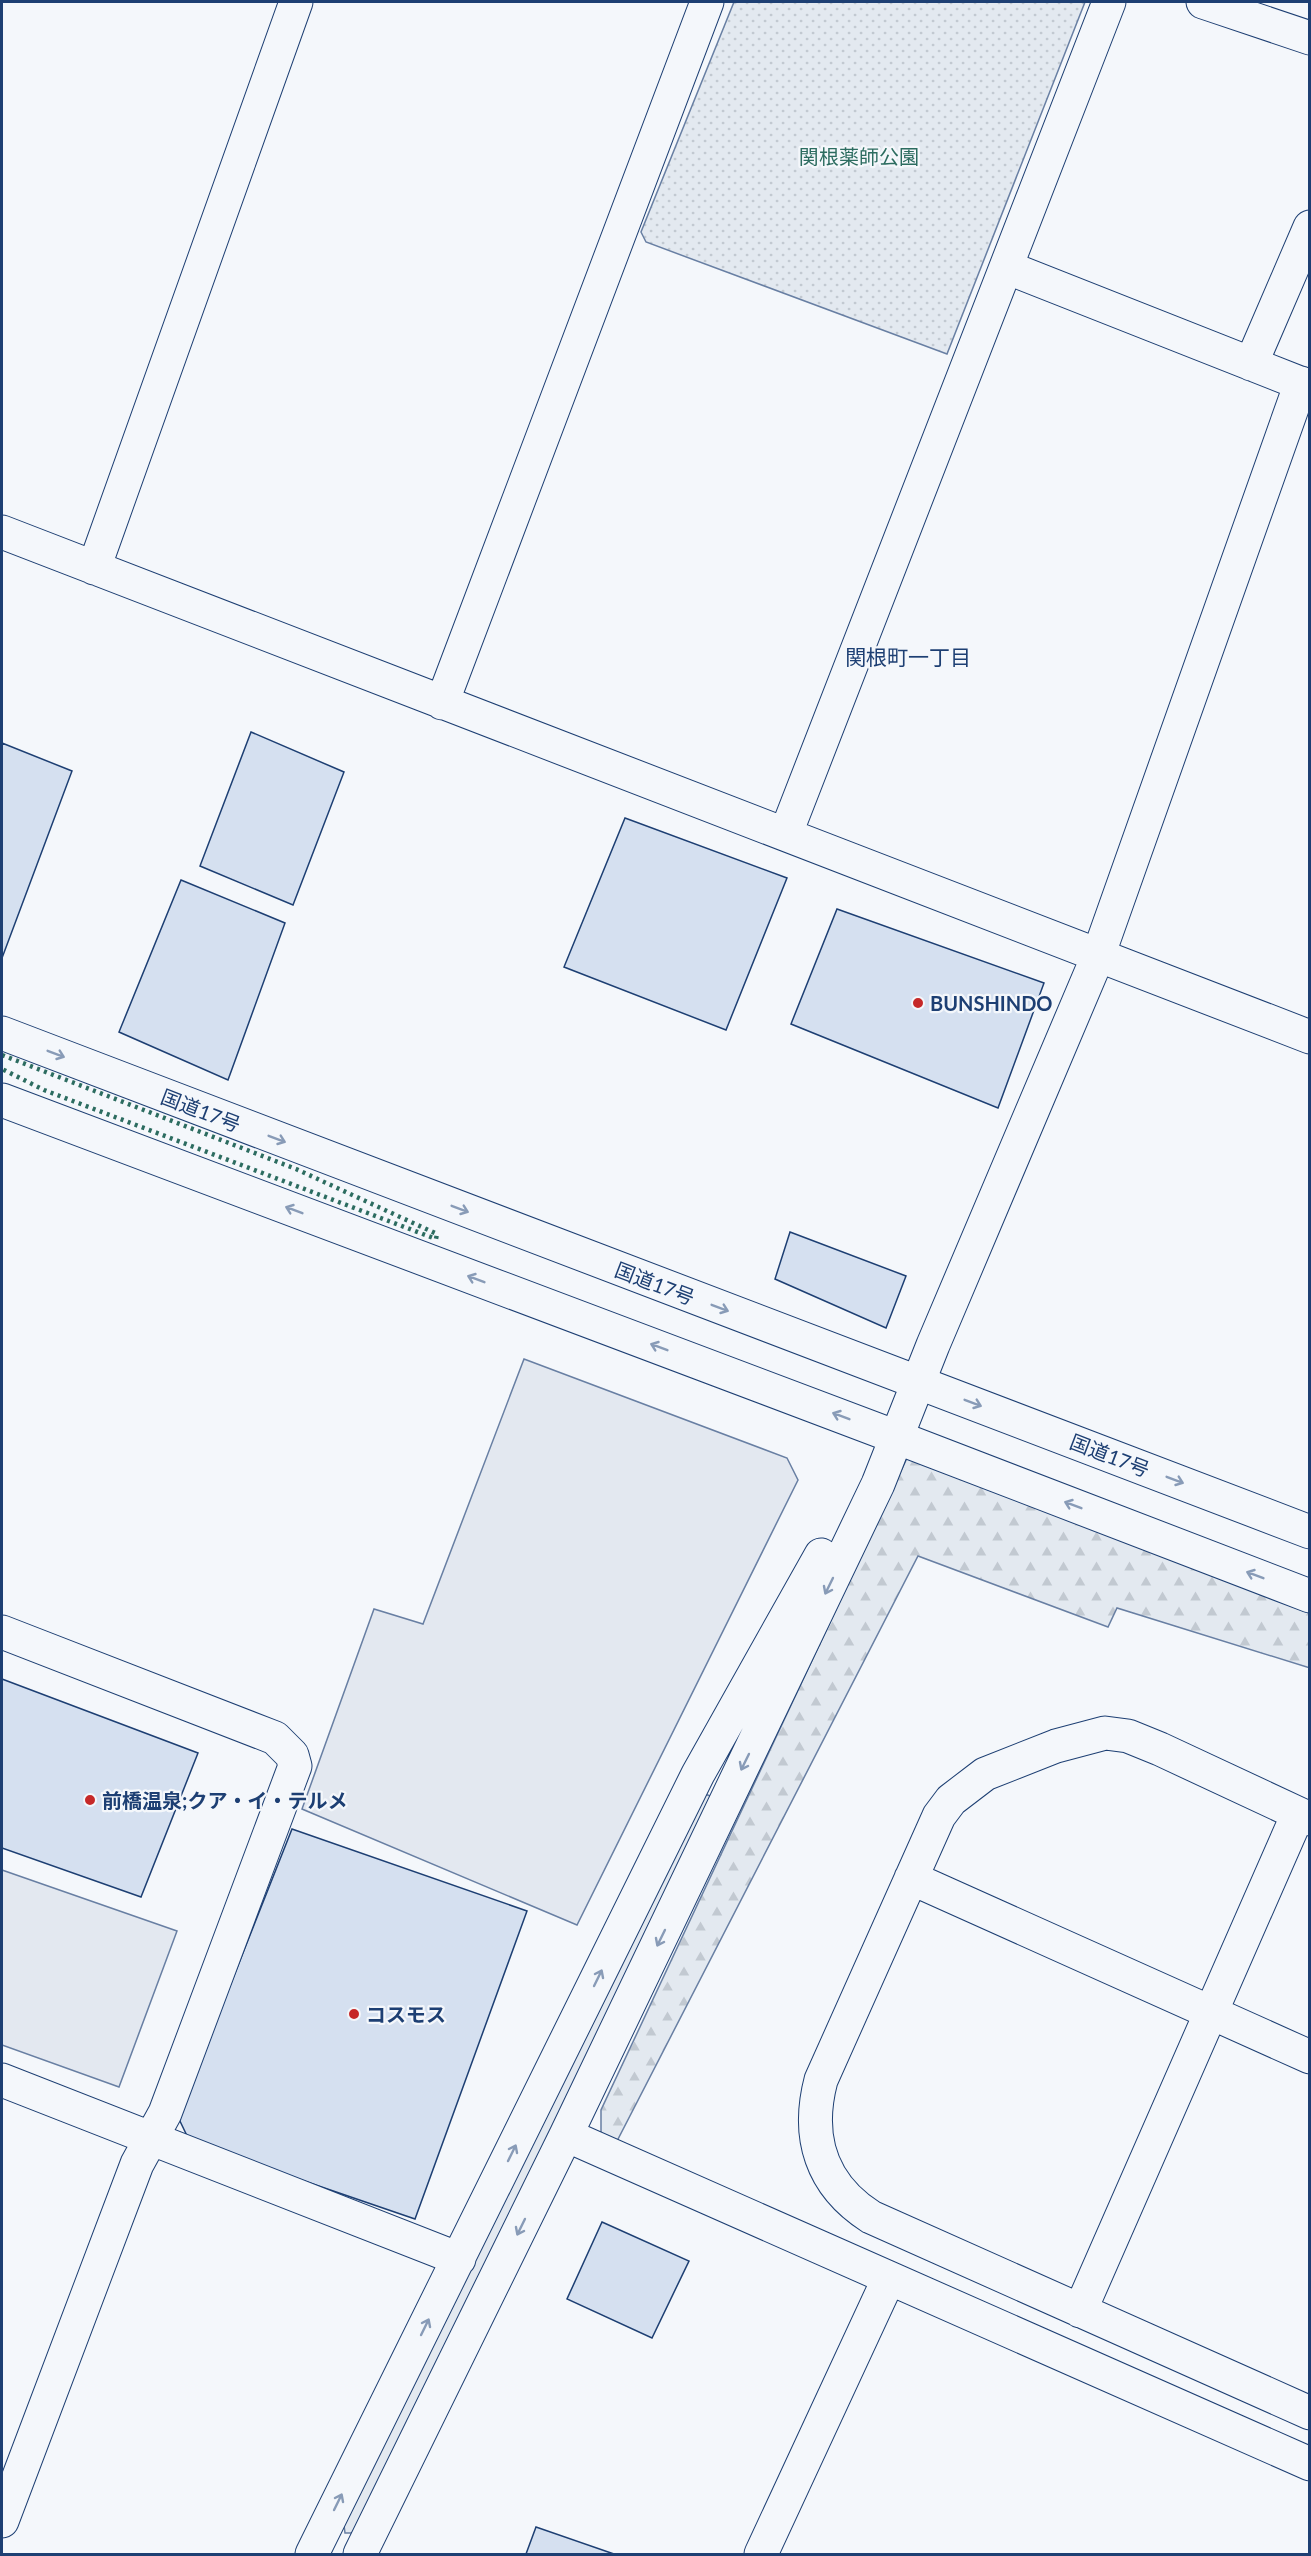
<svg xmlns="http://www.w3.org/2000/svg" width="1311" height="2556" font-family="Lato,'Noto Sans JP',sans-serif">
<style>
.green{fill:#e3e9f0;stroke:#687fa3;stroke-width:1.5}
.forest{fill:url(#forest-firs);stroke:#687fa3;stroke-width:1.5}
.park{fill:url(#park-dots);stroke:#687fa3;stroke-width:1.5}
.parking{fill:#e3e8f0;stroke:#687fa3;stroke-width:1.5}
.building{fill:#d5e0f0;stroke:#1d3f73;stroke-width:1.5}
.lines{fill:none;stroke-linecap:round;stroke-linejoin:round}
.minor-casing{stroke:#1d3f73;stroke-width:35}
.highway-casing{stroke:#1d3f73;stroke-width:35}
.minor{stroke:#f4f7fb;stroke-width:33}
.highway{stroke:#f4f7fb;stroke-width:33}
.hedge{stroke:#2c6c60;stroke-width:4.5;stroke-dasharray:3 4.5;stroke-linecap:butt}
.oneway{stroke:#889bb7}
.poi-dot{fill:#c62828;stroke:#f4f7fb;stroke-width:2}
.labels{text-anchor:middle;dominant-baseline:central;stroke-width:4.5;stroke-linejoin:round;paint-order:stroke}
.park-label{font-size:20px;fill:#2c6c60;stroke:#f4f7fb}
.poi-label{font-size:20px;font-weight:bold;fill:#1d3f73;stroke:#f4f7fb;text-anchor:start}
.street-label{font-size:20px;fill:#1d3f73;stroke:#f4f7fb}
.neighbourhood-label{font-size:21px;fill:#1d3f73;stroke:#f4f7fb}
</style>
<defs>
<pattern id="forest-firs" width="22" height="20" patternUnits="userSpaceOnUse" patternTransform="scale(1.5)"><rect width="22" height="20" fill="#e3e9f0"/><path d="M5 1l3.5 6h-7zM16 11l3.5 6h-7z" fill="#c2c9d1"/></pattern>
<pattern id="park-dots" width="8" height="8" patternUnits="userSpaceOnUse" patternTransform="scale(1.5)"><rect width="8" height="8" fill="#e3e9f0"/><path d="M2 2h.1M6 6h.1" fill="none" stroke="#c2c9d1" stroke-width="1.8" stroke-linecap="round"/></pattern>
</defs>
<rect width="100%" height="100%" fill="#f4f7fb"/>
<path class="green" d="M705,1794L718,1799L357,2529L351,2533H345L344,2525Z"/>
<path class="forest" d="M908,1456L1309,1613L1310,1668L1117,1608L1108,1627L918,1556L616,2143L601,2135V2110Z"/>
<path class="park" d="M734,2H1085L947,354L646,242L641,232Z"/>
<path class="parking" d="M524,1359L787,1458L798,1480L577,1925L302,1809L374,1609L423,1624Z
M2,1870L177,1931L119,2087L2,2045Z"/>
<path class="building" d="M251,732L344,772L293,905L200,866Z
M2,743L72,771L2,958Z
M625,818L787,878L726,1030L564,967Z
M181,880L285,923L228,1080L119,1032Z
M837,909L1044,983L998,1108L791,1024Z
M790,1232L906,1276L886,1328L775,1279Z
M2,1679L198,1753L141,1897L2,1848Z
M292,1829L527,1911L415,2219L190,2142L178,2117Z
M602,2222L689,2261L652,2338L567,2299Z
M536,2527L614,2554H526Z"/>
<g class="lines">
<g class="minor-casing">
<path id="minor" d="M1203,2L1310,38
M1006,267L1310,387
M1251,364L1310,227
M2,532L1310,1037
M94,568L296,2
M442,703L707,2
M786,833L1109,2
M2,1632L275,1738L292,1755L295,1766L165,2113L137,2164L2,2521
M1310,1819L1160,1749L1128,1736L1105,1733L1056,1746L985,1774L951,1800L939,1816L821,2080C806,2137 821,2185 871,2217L1310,2413
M911,1878L1310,2057
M2,2080L459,2259
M566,2135L1310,2464
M1080,2311L1298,1814
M312,2554L698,1774L821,1555
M360,2554L566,2135L878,1484L933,1345L1098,956L1301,383
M761,2554L889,2278"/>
</g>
<g class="highway-casing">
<path id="highway" d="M2,1033L1310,1532
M2,1100L896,1437L1310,1596"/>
</g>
<use href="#minor" class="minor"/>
<use href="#highway" class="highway"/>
<path class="hedge" d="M2,1055L296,1169L437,1234L436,1239L44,1090L2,1069"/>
</g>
<defs><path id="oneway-shaft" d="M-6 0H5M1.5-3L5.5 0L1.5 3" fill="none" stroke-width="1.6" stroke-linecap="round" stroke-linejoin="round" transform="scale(1.5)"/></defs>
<g class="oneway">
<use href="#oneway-shaft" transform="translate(56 1054) rotate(21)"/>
<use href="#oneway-shaft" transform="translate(277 1139) rotate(21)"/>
<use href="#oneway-shaft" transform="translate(460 1209) rotate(21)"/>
<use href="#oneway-shaft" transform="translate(294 1210) rotate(-159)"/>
<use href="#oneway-shaft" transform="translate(476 1279) rotate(-159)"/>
<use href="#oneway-shaft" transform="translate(720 1308) rotate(21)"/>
<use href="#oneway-shaft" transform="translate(659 1347) rotate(-159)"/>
<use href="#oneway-shaft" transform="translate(973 1403) rotate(21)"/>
<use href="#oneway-shaft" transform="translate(841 1416) rotate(-159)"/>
<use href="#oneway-shaft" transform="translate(1175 1480) rotate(21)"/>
<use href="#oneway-shaft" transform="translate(1073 1505) rotate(-159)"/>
<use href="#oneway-shaft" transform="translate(1255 1575) rotate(-159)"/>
<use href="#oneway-shaft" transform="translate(829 1586) rotate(116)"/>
<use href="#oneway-shaft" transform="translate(745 1762) rotate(116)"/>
<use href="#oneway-shaft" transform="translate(661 1938) rotate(116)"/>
<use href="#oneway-shaft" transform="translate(598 1978) rotate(-64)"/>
<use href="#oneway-shaft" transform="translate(512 2153) rotate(-64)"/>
<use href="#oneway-shaft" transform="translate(521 2227) rotate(116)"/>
<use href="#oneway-shaft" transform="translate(425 2327) rotate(-64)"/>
<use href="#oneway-shaft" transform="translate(338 2502) rotate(-64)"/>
</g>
<g class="poi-dot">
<circle cx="918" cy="1003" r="6"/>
<circle cx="90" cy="1800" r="6"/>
<circle cx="354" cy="2014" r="6"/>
</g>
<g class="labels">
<g class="park-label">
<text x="859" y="156">関根薬師公園</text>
</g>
<g class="poi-label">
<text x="930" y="1003">BUNSHINDO</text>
<text x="102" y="1800">前橋温泉;クア・イ・テルメ</text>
<text x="366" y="2014">コスモス</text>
</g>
<g class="street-label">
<text transform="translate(201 1110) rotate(21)">国道17号</text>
<text transform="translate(655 1283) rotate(21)">国道17号</text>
<text transform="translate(1110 1455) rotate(21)">国道17号</text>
</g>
<g class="neighbourhood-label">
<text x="908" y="656">関根町一丁目</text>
</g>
</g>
<rect width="1311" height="2556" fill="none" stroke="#1d3f73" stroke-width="6"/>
</svg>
